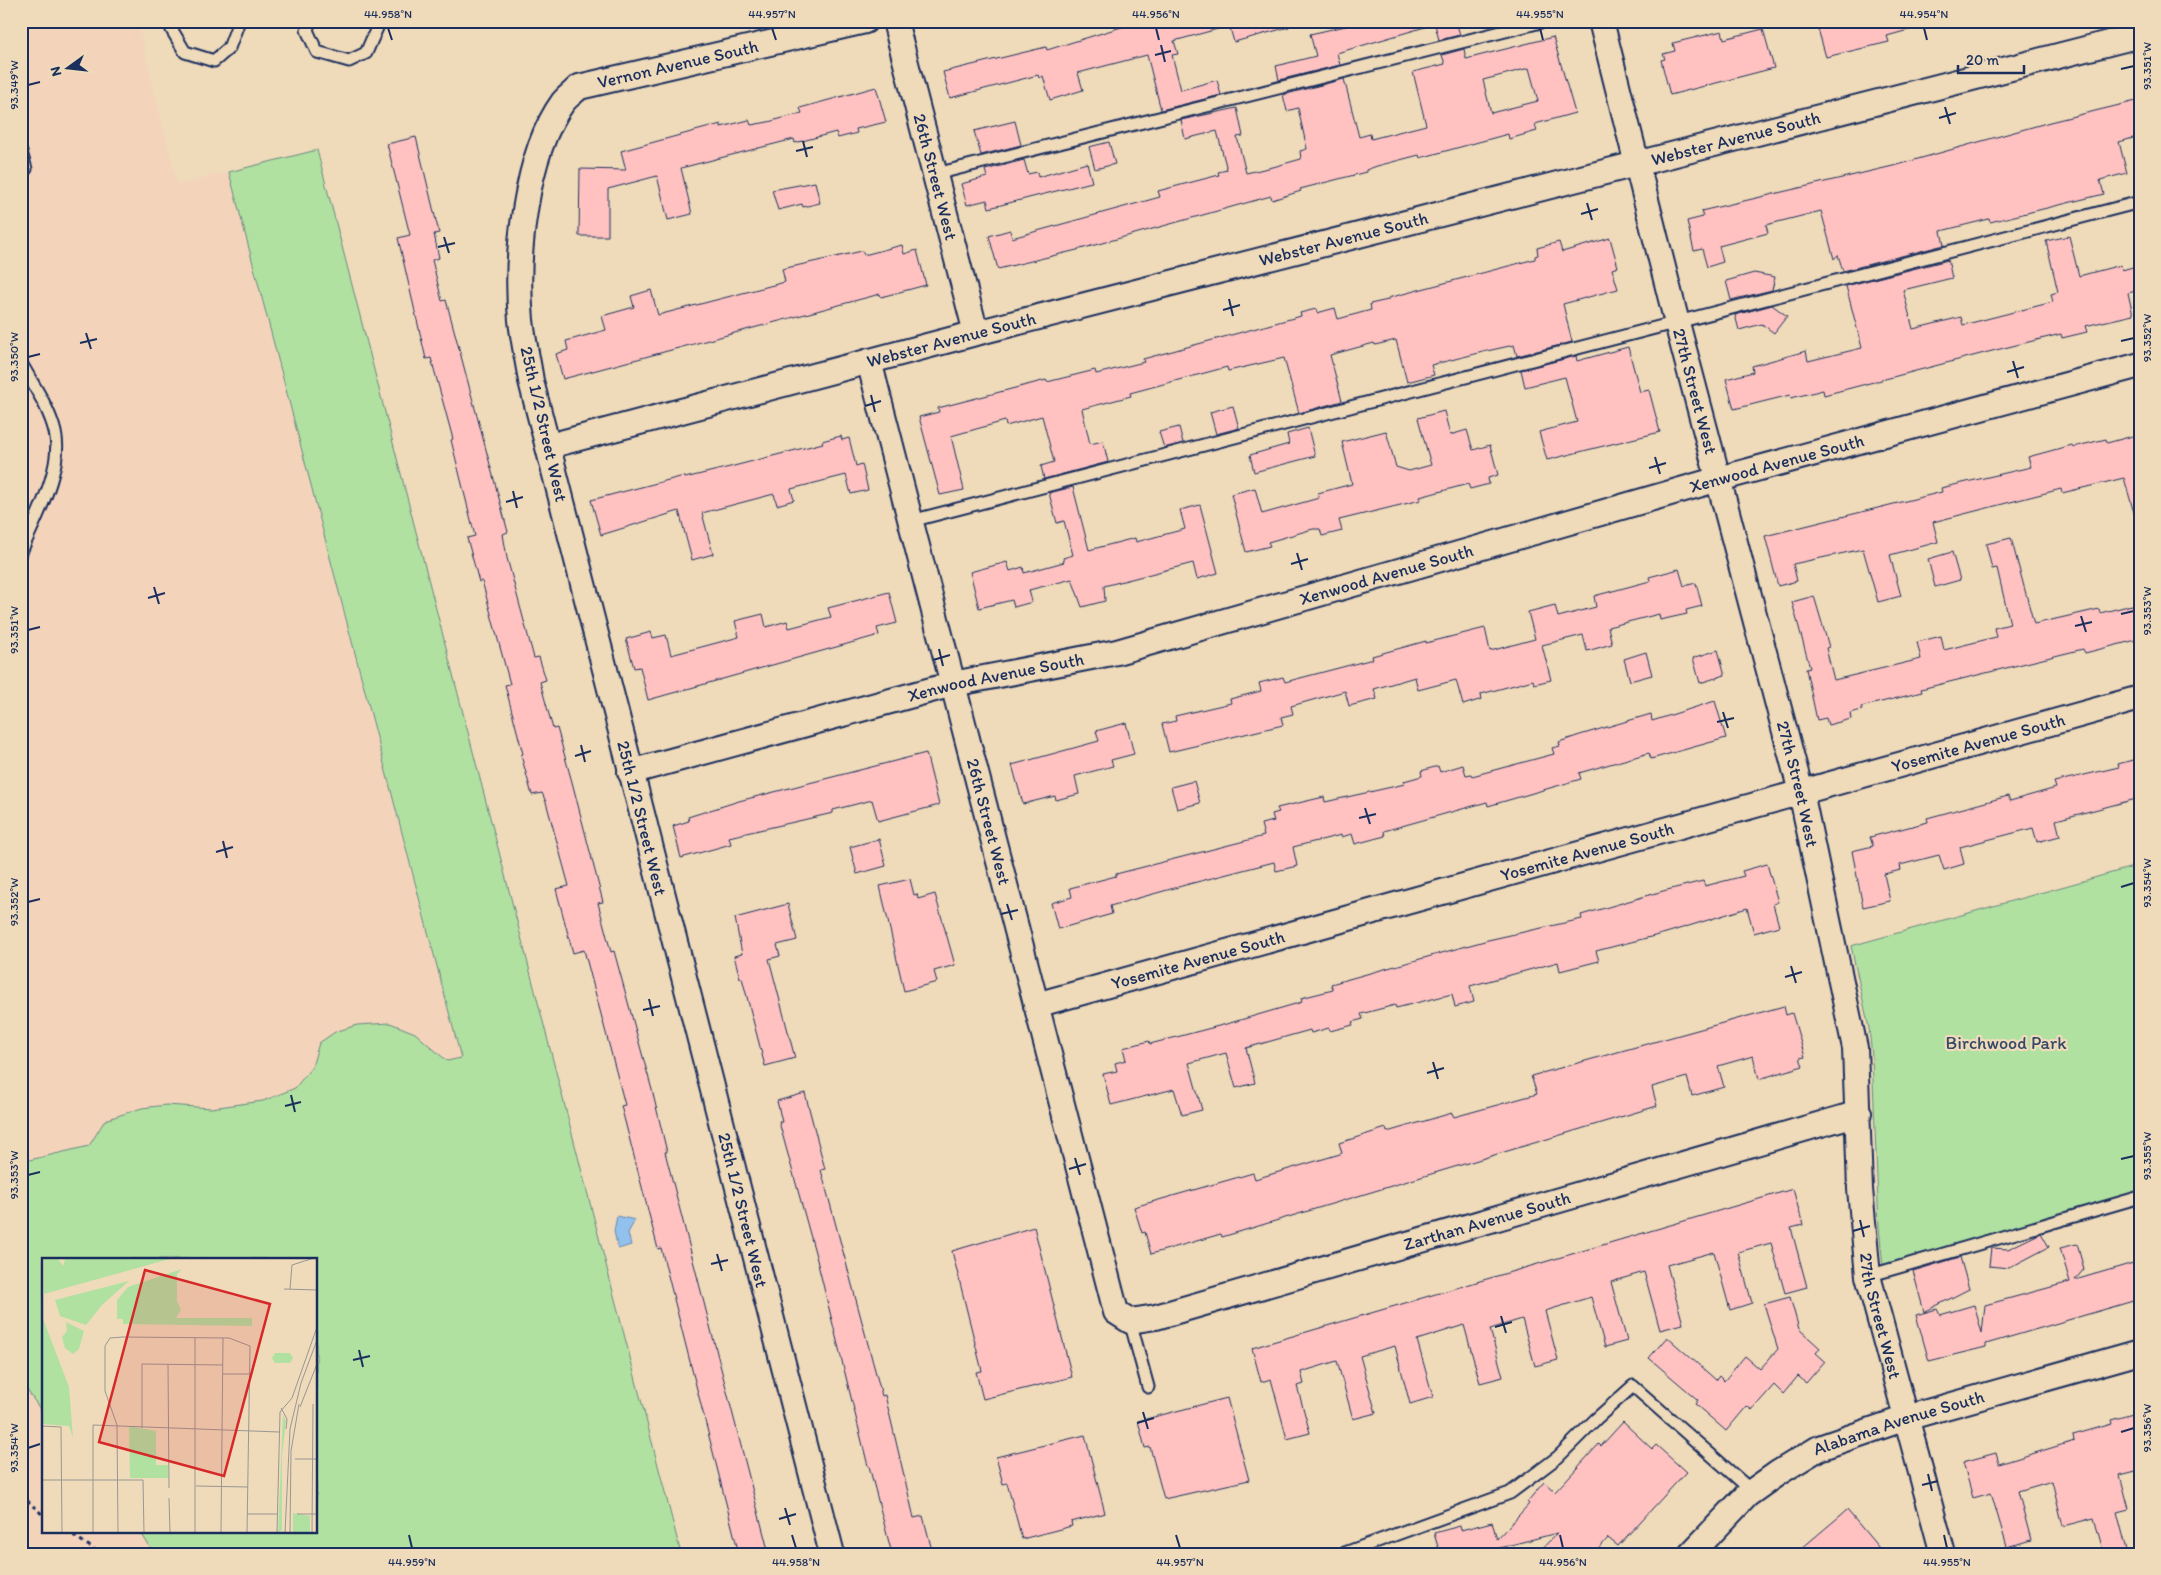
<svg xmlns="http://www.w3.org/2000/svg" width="2161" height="1575" font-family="Itim,sans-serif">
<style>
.built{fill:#f4d3bb}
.green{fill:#b1e1a1;stroke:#668880}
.water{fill:#93c1ee;stroke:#6387b4}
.building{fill:#ffc2c0;stroke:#1b2f5e;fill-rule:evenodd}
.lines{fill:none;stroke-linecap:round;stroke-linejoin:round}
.service-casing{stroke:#1b2f5e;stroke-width:15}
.minor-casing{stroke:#1b2f5e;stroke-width:28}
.path{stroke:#1b2f5e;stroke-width:3;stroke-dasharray:4 4;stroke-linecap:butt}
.service{stroke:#efdab9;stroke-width:11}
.minor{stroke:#efdab9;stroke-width:24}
.ticks{fill:none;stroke:#1b2f5e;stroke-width:2}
.labels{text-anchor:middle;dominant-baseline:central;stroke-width:4.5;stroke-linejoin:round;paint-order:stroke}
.street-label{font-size:18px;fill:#1b2f5e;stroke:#efdab9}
.park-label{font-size:18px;fill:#324a68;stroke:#efdab9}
.inset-road{fill:none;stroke:#9a9695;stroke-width:1}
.view{fill:#d62828;fill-opacity:0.15;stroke:#d62828;stroke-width:2.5}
.inset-edge{fill:none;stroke:#1b2f5e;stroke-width:2.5}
.neatline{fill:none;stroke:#1b2f5e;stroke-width:2}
.ticks-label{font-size:12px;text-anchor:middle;fill:#1b2f5e}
</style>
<rect width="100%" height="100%" fill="#efdab9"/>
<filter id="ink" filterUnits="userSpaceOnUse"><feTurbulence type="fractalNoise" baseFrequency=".02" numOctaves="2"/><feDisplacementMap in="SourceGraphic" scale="10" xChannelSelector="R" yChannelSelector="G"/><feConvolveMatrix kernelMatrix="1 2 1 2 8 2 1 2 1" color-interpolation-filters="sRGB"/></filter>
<g filter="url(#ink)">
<path class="built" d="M21,21H137L177,185L229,172L461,1058L21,1162Z
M21,1294L44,1332V1531H161L174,1554H21Z"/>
<path class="green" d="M317,150L681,1554H154L140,1531H316V1259H44V1415L21,1381V1162L89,1146L105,1120L142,1108L166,1105L211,1108L263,1101L295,1088L312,1067L319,1043L335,1032L357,1025L390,1023L415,1033L447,1061L461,1058L229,172Z
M2140,865V1192L1883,1266L1879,1227L1872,1056L1869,1028L1851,946Z"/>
<path class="water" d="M617,1216L635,1220L628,1233L631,1245L618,1249L614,1231Z"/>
<path class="building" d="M1141,21H1224L1225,27L1174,41L1178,54L1172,55L1181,90L1217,80L1221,95L1161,110L1147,55L1078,73L1083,90L1050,100L1043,76L1039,78L1038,75L950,98L943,72L1046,47L1047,50Z
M1228,21H1288L1289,27L1234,42Z
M1368,21H1424L1425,27L1337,53L1340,65L1279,80L1276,66L1316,56L1310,34Z
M1434,21H1456L1460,35L1439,40Z
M1845,21H1919V27L1887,36L1889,42L1826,57L1818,29Z
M1763,29L1774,68L1670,95L1661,60L1665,59L1663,54L1675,51L1673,43L1722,31L1724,39Z
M1553,37L1575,113L1535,124L1537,131L1509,139L1508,134L1420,158L1419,155L1377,166L1366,170V172L1300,189L1301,191L1272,200L1271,196L1077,250L998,269L989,236L1010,230L1012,238L1160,197L1158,191L1219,175L1218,172L1227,170L1217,131L1185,139L1181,120L1237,108L1243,136L1237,137L1246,173L1273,167L1301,159L1300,151L1307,149L1298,108L1287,111L1283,95L1344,79L1359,137L1370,134L1371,139L1426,125L1413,72L1445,64L1442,55L1464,49L1466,59ZM1529,68L1538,101L1491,113L1483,80Z
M876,87L886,122L856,129L857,133L838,138L836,132L795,143L794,139L681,168L692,214L668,220L657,176L608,189V236H579L580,169L626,170L621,151L721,124V127L749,120L751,125L768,122L802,113L800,108Z
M2140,100V136L2119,142L2127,173L2100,180L2104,194L1990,222L1989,219L1941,231L1944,245L1843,271L1838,255L1834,259L1821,211L1766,225L1768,233L1719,246L1723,262L1707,267L1702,249L1694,251L1687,221L1703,217L1701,211L1893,166L2050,122Z
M1015,121L1021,145L981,155L974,131Z
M416,137L439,233L434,234L439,258L432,260L442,301L446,300L496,487L508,532L503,534L507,558L534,658L539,657L546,680L540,682L553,729L557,728L572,782L603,902L598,903L611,952L614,951L652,1090L667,1152H665L769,1554H739L661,1248L658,1249L621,1106L625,1105L584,950L573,953L556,889L569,886L546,802L542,793L532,795L521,755L523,754L505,685L510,684L482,581L479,582L467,538L475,536L451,440L453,439L431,358L426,359L398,238L410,235L387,144Z
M1109,142L1115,164L1095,169L1089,147Z
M1024,160L1028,174L1037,172L1038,177L1087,163L1092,182L989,208L987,200L967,205L961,184L987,177L985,170Z
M815,182L820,203L803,207L802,204L778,210L772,190Z
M2069,236L2079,276L2121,265L2122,270L2140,265V290L2128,293L2133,315L2085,326L2087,332L2062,338L2061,334L1992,351L1824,395L1823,390L1791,398L1790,395L1734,409L1726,379L1753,372L1752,366L1806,351L1808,361L1862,348L1846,286L1948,260L1952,278L1903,290L1913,329L1961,317L1963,325L2053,302L2051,294L2058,292L2046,241Z
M1610,238L1618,267L1612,269L1618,289L1563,304L1572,342L1517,356L1514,345L1487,351L1431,365L1434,375L1407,382L1396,340L1375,345L1374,343L1330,355L1342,401L1299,413L1284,358L1228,371L1227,367L1130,393L1131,396L1082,409L1090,444L1103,441L1108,462L1044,479L1041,466L1054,462L1042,416L1006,426L1005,421L951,436L964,490L940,495L919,417L939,412L938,408L1046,380L1047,382L1095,370L1096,374L1144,362L1143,359L1301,316L1300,313L1316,309L1317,313L1335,308L1338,319L1371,310L1370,304L1388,300V298L1535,259V256L1538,255L1537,248L1559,242L1562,252Z
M902,245L904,254L917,250L926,285L881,297L880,294L563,379L556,354L568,350L566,341L606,330L602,316L634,307L631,296L651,290L658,315L785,282L782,269L862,251L864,255Z
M1754,273L1775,277L1772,290L1731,300L1726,281Z
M1772,305L1787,316L1774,333L1762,324L1739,330L1735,315Z
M1628,347L1640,392L1649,390L1660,432L1547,460L1539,432L1577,422L1565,377L1525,387L1521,370L1576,356L1577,361Z
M1233,406L1239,428L1216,434L1210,412Z
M1444,411L1450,435L1467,430L1473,450L1490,445L1498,475L1488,478L1489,484L1470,489L1468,484L1420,497L1421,500L1339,520L1342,531L1322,536L1320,529H1313L1268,542L1270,546L1246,552L1231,494L1255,488L1262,514L1319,498L1318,493L1352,484L1342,442L1386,431L1396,467L1409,471L1431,465L1418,418Z
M1179,427L1183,443L1164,448L1159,432Z
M1308,428L1315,456L1254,472L1250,455L1289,444L1287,434Z
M2140,434V513H2134L2124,478L2062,493L2061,489L1933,522L1938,542L1890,555L1901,596L1878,602L1863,549L1793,564L1797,581L1778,586L1765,536L1942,492L1941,488L2031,467L2028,457L2072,445L2073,447L2106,439L2107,443Z
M841,436L842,440L849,438L856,466L862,464L868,490L851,494L846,475L791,489L794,500L777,505L774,494L702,513L713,554L692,560L679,511L601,535L591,500L684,476L685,478L730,467L823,443L822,441Z
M1073,487L1089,550L1135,538L1136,542L1185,529L1180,510L1200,505L1218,573L1197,579L1193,563L1104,586L1105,601L1082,607L1072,579L1029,590L1032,602L1014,607L1012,600L979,608L970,572L1007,562L1010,571L1023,567L1024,573L1064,562L1063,558L1073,555L1064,521L1057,523L1049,493Z
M2011,538L2034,624L2099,609L2100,613L2140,603V639L2085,653L2083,649L1921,689L1922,692L1861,707L1862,710L1850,713L1851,719L1828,725L1826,718L1817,720L1806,669L1810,668L1792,602L1814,596L1829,647L1826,648L1834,680L1921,659L1917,642L1941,636L1944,650L1996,637L1994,628L2010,624L1997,568L1992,569L1986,544Z
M1952,552L1960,580L1935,587L1928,559Z
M1679,569L1684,586L1696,583L1702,606L1686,610L1687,614L1660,620L1659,614L1608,627L1612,644L1587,651L1583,635L1542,645L1551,680L1534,684L1533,680L1481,694L1482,699L1463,705L1456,680L1418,690L1415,677L1374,689L1377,699L1349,706L1345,691L1291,706L1293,714L1281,717L1283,725L1169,752L1162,724L1176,721L1175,716L1231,703L1230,699L1261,691L1259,683L1283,677L1285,682L1373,659L1372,656L1426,641V643L1485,628L1490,651L1535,639L1528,612L1555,605L1558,617L1596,607L1594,596L1650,581L1649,577Z
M889,592L897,623L877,628L879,635L648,700L640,667L634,668L626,639L651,632L653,638L666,635L671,655L739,637L735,621L763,614L766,627L787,621L789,628L831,617L828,608Z
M1718,650L1725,675L1700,683L1693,658Z
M1646,652L1652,675L1630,681L1624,659Z
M1715,701L1726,738L1651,759L1649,753L1610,764L1579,773L1581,779L1488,806L1487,802L1384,831L1385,836L1355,844L1352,834L1341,837V835L1293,847L1297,866L1276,871L1274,862L1189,884L1110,906L1112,914L1058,929L1051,903L1072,897L1070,888L1116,876V874L1264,836L1261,824L1274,821L1272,814L1279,812L1277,808L1324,797L1325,802L1405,784L1404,781L1422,776L1421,771L1438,766L1440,772L1463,765L1466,775L1471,774L1472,776L1554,754L1552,748L1560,746L1559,742L1580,735L1651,714L1652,721Z
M1126,723L1134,754L1111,760L1113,766L1075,776L1079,794L1056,800L1055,796L1023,804L1012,765L1099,741L1096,731Z
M926,753L939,805L878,821L872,800L833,810V813L729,837L731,844L681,858L673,826L689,821L688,817L739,801Z
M2140,758V798L2056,820L2060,836L2037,842L2033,828L1960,847L1964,864L1944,870L1939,855L1900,865L1901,870L1884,874L1890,901L1863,907L1852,851L1873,846L1870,837L1928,822L1927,818L2008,796L2010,801L2056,788L2054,782L2119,767L2118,764Z
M1194,781L1200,803L1177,809L1171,787Z
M879,839L886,866L857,874L850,847Z
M1767,864L1778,902L1773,904L1779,926L1754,933L1747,908L1666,933L1596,951L1599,961L1560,971L1558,962L1470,986L1474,1002L1455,1007L1452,994L1396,1008L1395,1005L1361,1014L1363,1019L1352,1022L1353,1025L1330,1031L1329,1028L1311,1033L1310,1030L1246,1048L1255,1083L1236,1088L1226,1053L1189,1063L1202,1110L1182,1115L1174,1089L1111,1105L1103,1074L1117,1071L1115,1063L1126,1060L1123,1048L1149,1041L1150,1044L1230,1023L1302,1002L1301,998L1333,990L1331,984L1488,940L1582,919L1581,915L1663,891L1703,881L1705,886L1744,876L1742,871Z
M910,879L914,895L917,894L918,899L935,894L955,965L934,971L937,982L904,991L880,886Z
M788,904L797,940L777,945L780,956L769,959L795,1058L765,1066L742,978H740L734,956L742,954L735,918Z
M1784,1006L1786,1015L1792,1013L1805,1057L1800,1058L1803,1066L1759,1079L1753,1056L1718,1066L1724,1087L1692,1096L1687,1077L1652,1087L1657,1106L1222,1237L1221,1234L1151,1254L1145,1232L1142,1233L1134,1207L1253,1173L1255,1179L1340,1154L1342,1153L1339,1143L1386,1128L1387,1132L1452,1113L1454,1117L1537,1094L1531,1076Z
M805,1093L825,1169L821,1170L882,1396L885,1395L914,1518L923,1516L933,1554H892L869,1466H868L816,1256L779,1122H782L777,1101Z
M1793,1189L1803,1225L1791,1228L1807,1287L1785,1293L1771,1243L1738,1252L1752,1303L1730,1310L1714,1252L1667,1265L1683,1324L1660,1330L1644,1272L1611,1282L1627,1341L1605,1347L1591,1297L1545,1311L1558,1360L1535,1366L1522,1319L1490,1329L1503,1377L1480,1383L1464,1325L1417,1340L1433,1397L1410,1404L1395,1346L1360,1356L1376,1413L1353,1419L1337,1361L1301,1372L1304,1384L1297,1386L1310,1433L1287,1439L1271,1379L1261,1382L1252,1348Z
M1034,1227L1072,1377L983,1399L976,1372L982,1371L952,1251Z
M2041,1233L2049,1247L2009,1268L1989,1266L1991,1248L2008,1249Z
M2077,1244L2084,1269L2075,1280L2140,1261V1299L1986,1344V1347L1929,1361L1916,1315L1937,1309L1940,1315L1974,1305L1982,1333L1985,1305L2070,1282L2060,1248Z
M1960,1257L1969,1289L1924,1312L1913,1271Z
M1790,1297L1799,1329L1820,1348L1816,1353L1825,1361L1806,1383L1798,1376L1783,1394L1774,1385L1752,1410L1747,1406L1726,1431L1695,1404L1698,1400L1649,1358L1667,1337L1716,1380L1719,1376L1724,1381L1745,1356L1760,1369L1778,1349L1764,1304Z
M1227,1398L1249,1480L1164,1499L1150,1447L1145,1448L1138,1421Z
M2140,1412V1470L2120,1475L2129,1509L2117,1512L2128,1554H2104L2094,1518L2063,1526L2052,1481L2018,1491L2031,1540L2007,1547L1991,1493L1973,1498L1963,1462L1996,1453L1999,1464L2074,1441L2073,1435L2112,1424L2111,1420Z
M1623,1422L1652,1449L1656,1445L1686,1472L1618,1546L1608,1538L1594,1554H1537L1557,1533L1476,1554H1440L1434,1533L1460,1526L1461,1530L1492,1522L1497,1539L1529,1504L1527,1502L1544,1482L1555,1492L1599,1444L1601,1446Z
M1085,1435L1105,1513L1071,1522L1072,1526L1022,1539L1007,1483L1003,1484L996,1457Z
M1847,1510L1884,1554H1795Z"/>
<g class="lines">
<g class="service-casing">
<path id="service" d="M170,21L172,30L185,52L214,61L229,48L239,21
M310,21L307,30L317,52L349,61L366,53L380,21
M21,152L26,169
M936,174L1545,21
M21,363C33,385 49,407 55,432C64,468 35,519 21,552
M911,521L2140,202
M1868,1276L2140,1197
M1130,1321L1148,1387
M1342,1554L1510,1493L1558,1457L1596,1419L1633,1386L1752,1491"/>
</g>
<g class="minor-casing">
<g id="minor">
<path id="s1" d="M895,21L976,333"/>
<path id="s2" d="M1601,21L1677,323L1801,792L1855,1048L1860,1189L1868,1276L1943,1554"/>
<path id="s3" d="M869,361L1116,1312L1130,1321L1156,1317L1859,1113"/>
<path id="s4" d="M549,446L976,333L2140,35"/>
<path id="s5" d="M630,772L953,684L1117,652L1719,479L2140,365"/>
<path id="s6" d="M1036,1005L2140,698"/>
<path id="s7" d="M832,1554L531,381C528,361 523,340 521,320C515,258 525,154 563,102C567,97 574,92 579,87L865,21"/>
<path id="s8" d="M1691,1554L1747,1495L1778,1473L1819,1448L1906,1418L2140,1352"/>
</g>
</g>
<path class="path" d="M21,1495L44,1516
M67,1531L101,1554"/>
<use href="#service" class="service"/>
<use href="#minor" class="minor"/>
</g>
</g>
<path class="ticks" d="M388,28L392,40M772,28L776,40M1156,28L1159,40M1540,28L1543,40M1924,28L1927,40M1161,45L1165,62M1155,55L1171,51M2121,69L2134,66M28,85L40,82M1945,107L1950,124M1939,118L1956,113M803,141L807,157M796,151L813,147M1587,203L1592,220M1581,214L1598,209M444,237L449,253M438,247L455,243M1229,299L1233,316M1223,310L1240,305M86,333L91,349M2121,341L2134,338M80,343L97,339M28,357L40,354M2013,361L2018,378M2007,372L2024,367M871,395L875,412M865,406L881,401M1655,457L1660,474M1649,468L1666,463M513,491L517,508M506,502L523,497M1297,553L1302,570M1291,564L1308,559M154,587L159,604M148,598L165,593M2121,614L2134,611M2081,616L2086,632M2075,626L2092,622M28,630L40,627M939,649L943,666M933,660L950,655M1723,712L1728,728M1717,722L1734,718M581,745L585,762M575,756L591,751M1365,808L1370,824M1359,818L1376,814M223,841L227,858M216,852L233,847M2121,887L2134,883M28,902L40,899M1007,904L1012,920M1001,914L1018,910M1791,966L1796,983M1785,977L1802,972M649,999L653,1016M643,1010L660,1006M1433,1062L1438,1079M1427,1073L1444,1068M291,1095L295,1112M285,1106L301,1102M1075,1158L1080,1175M2121,1159L2134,1156M1069,1169L1086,1164M28,1175L40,1172M1860,1220L1864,1237M1853,1231L1870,1226M717,1254L722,1271M711,1264L728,1260M1501,1316L1506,1333M1495,1327L1512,1322M359,1350L363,1367M353,1360L370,1356M1143,1412L1148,1429M1137,1423L1154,1418M2121,1432L2134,1428M28,1448L40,1444M1928,1474L1932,1491M1922,1485L1938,1481M785,1508L790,1525M779,1519L796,1514M409,1535L412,1548M792,1535L796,1548M1176,1535L1180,1548M1560,1535L1563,1548M1944,1535L1947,1548"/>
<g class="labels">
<g class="street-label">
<text stroke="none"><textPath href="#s7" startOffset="1622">Vernon Avenue South</textPath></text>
<text stroke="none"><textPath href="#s4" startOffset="1226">Webster Avenue South</textPath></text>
<text stroke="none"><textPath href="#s1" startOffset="161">26th Street West</textPath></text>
<text stroke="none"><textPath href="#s4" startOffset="821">Webster Avenue South</textPath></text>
<text stroke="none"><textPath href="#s4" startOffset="416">Webster Avenue South</textPath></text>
<text stroke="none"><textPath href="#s2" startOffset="382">27th Street West</textPath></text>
<text transform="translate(544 424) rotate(77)">25th 1/2 Street West</text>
<text stroke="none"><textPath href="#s5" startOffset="1188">Xenwood Avenue South</textPath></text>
<text stroke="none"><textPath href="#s5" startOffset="782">Xenwood Avenue South</textPath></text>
<text stroke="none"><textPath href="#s5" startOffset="378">Xenwood Avenue South</textPath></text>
<text stroke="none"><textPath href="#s6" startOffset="978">Yosemite Avenue South</textPath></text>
<text stroke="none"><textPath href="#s2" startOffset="788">27th Street West</textPath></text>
<text transform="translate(642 818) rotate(76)">25th 1/2 Street West</text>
<text stroke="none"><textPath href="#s3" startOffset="476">26th Street West</textPath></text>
<text stroke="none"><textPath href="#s6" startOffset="572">Yosemite Avenue South</textPath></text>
<text stroke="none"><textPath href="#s6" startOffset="168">Yosemite Avenue South</textPath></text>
<text transform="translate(743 1210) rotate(76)">25th 1/2 Street West</text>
<text stroke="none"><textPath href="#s3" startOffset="1370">Zarthan Avenue South</textPath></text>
<text stroke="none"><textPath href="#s2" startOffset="1328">27th Street West</textPath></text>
<text stroke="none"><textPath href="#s8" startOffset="251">Alabama Avenue South</textPath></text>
</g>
<g class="park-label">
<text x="2006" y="1043">Birchwood Park</text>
</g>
</g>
<g transform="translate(42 1258)">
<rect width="275" height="275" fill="#efdab9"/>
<path d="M2,0H16L21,8L23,2L17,0H131L2,36ZM140,11L135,16V43L139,52L134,60H210V68L81,66V61H75V42L86,29ZM87,23L60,47L44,67L18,58L13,42ZM0,58L27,129L31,180L27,168L0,166ZM24,64L42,73L37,91L31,96L23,90L20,79L25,73ZM233,95H248L251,100L248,105H233L230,100ZM241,157L244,163L240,198V272L236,275ZM87,168L114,173V207H126V220H88ZM251,255L268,258V275H251Z" fill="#b1e1a1"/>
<path class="inset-road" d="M242,31L275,32M248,31L250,7L272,0M153,79V275M126,107L127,230M181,116H208M258,149L275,106M239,150L245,161L244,171M0,168L19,169L20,275M100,170V106L181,107M253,201H275M0,222H101L102,275M154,228L206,229M127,240L128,275M205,256H235M255,256H275M51,275V167L237,174M76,275L75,167L63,133V88L68,80L81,79L187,80L208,88L205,275M179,275L181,80M235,275L238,154L250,140L275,69M243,275L248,171L259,125L275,82M248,275L249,193L257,146M270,275L271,146"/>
<path class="view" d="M103,12L228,46L182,218L57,184Z"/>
<rect width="275" height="275" class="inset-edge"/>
</g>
<rect width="2161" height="1575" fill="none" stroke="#efdab9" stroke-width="55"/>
<g transform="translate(68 68) rotate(255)" stroke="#efdab9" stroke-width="4" paint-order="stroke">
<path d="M0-4L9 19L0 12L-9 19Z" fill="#1b2f5e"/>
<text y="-8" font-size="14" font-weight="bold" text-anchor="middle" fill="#1b2f5e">N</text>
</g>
<path d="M1958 65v8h66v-8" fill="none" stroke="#1b2f5e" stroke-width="2.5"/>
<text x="1966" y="65" font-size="15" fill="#1b2f5e" stroke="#efdab9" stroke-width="4" paint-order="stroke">20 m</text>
<rect x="28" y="28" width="2106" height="1520" class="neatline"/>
<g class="ticks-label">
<text x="388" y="18">44.958°N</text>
<text x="772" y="18">44.957°N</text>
<text x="1156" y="18">44.956°N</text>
<text x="1540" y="18">44.955°N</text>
<text x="1924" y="18">44.954°N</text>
<text transform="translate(2147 66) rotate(-90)" y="4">93.351°W</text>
<text transform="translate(14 85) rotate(-90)" y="4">93.349°W</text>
<text transform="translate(2147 338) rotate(-90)" y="4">93.352°W</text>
<text transform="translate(14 357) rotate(-90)" y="4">93.350°W</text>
<text transform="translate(2147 611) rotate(-90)" y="4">93.353°W</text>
<text transform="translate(14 630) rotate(-90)" y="4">93.351°W</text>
<text transform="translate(2147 883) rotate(-90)" y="4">93.354°W</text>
<text transform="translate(14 902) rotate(-90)" y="4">93.352°W</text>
<text transform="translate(2147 1156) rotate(-90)" y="4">93.355°W</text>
<text transform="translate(14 1175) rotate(-90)" y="4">93.353°W</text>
<text transform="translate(2147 1428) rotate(-90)" y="4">93.356°W</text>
<text transform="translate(14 1448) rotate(-90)" y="4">93.354°W</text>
<text x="412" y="1566">44.959°N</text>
<text x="796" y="1566">44.958°N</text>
<text x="1180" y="1566">44.957°N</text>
<text x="1563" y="1566">44.956°N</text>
<text x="1947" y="1566">44.955°N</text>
</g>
</svg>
